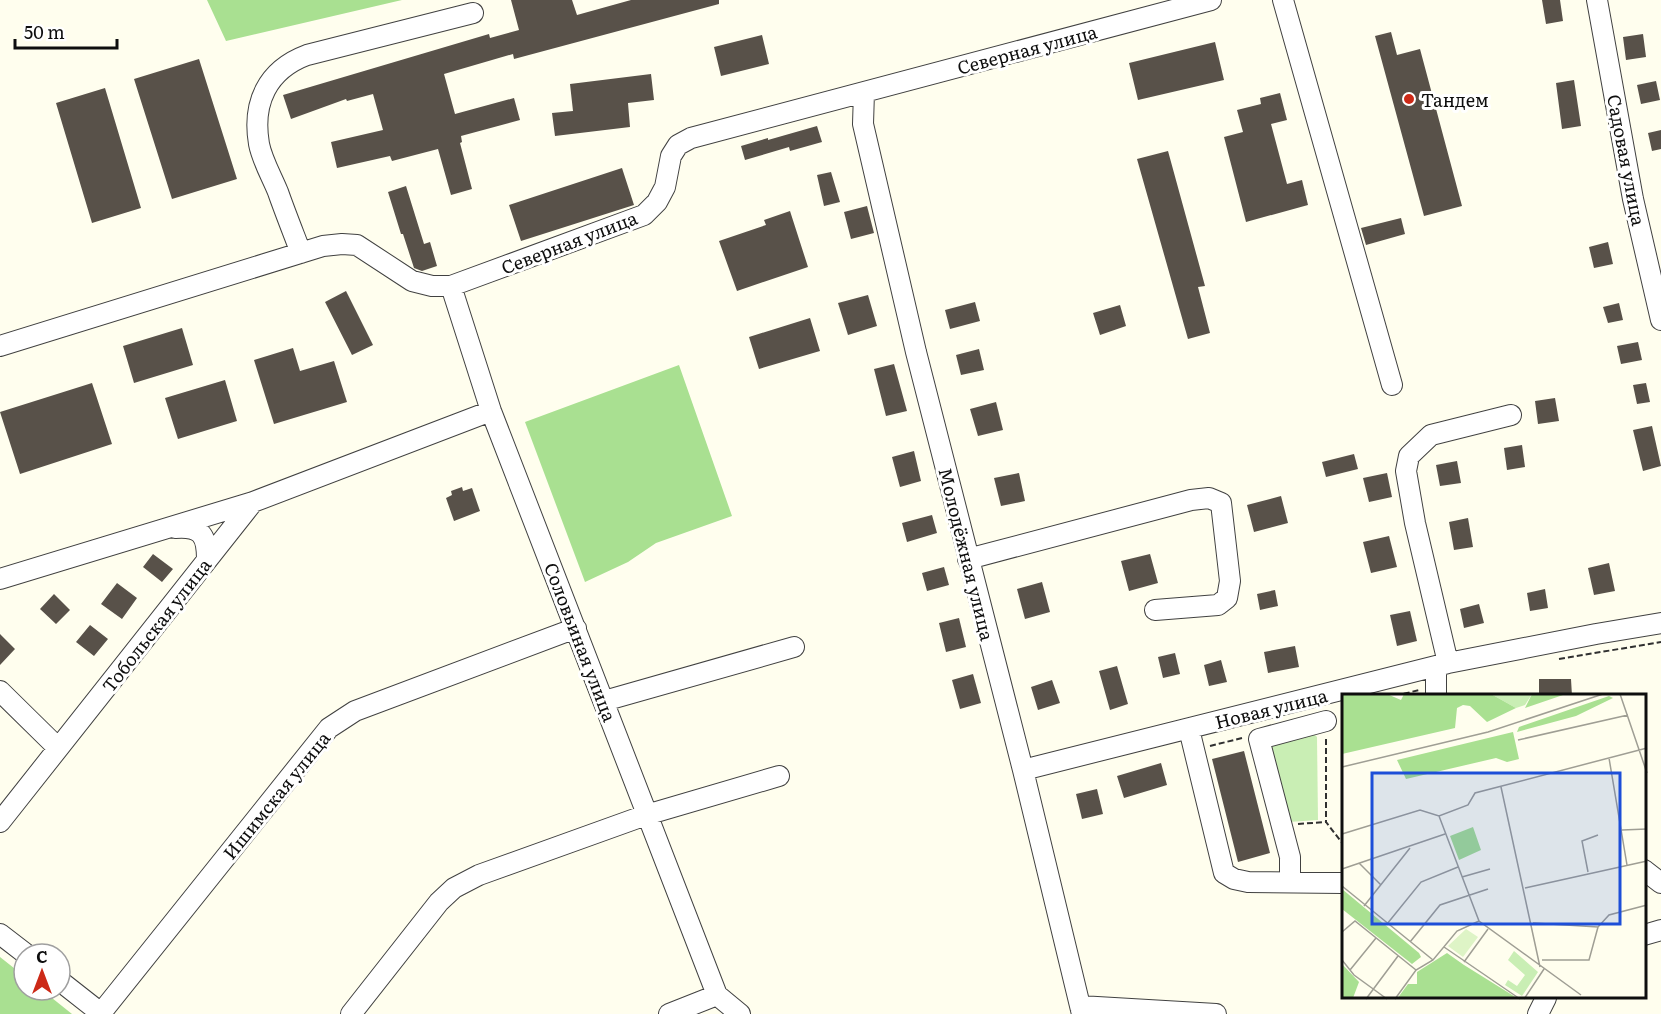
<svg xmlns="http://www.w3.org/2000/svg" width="1661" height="1014" font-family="Literata,serif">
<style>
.green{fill:#c9eeb4}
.forest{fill:#a9e091}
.building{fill:#585149}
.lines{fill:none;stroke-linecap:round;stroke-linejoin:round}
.minor-casing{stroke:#414141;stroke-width:22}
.path{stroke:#303030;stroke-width:2;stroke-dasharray:6 3;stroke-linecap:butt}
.minor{stroke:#fff;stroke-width:20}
.poi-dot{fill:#cc2917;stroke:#fff;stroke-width:2}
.labels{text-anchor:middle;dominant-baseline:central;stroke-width:6;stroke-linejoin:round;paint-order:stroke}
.street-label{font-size:18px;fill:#0e0e0e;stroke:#fff}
.poi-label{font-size:18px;fill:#0e0e0e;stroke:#fff;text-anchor:start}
.inset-road{fill:none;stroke:#9f9e94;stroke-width:1.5}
.view{fill:#1d4ed8;fill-opacity:0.15;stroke:#1d4ed8;stroke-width:3}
.inset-edge{fill:none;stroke:#0e0e0e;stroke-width:3}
</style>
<rect width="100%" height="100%" fill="#fffeee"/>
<path class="green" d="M1311,731L1317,737L1318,820L1289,822L1265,742Z"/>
<path class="forest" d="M207,0H402L226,41Z
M679,365L732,516L656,543L628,562L585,582L525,422Z
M0,957L24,976V990H42L72,1014H0Z"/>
<path class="building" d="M511,0H572L577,15L631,0H719V4L514,59L513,54L444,74L455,114L514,98L520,120L461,136L462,142L460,143L472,189L451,195L438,149L392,161L390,156L337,168L331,142L383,130L373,94L347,101L346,99L291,119L283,95L489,34L490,38L519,30Z
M1542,0H1560L1563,21L1546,24Z
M1391,32L1397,55L1420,49L1462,206L1424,216L1375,36Z
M1643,34L1646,57L1626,60L1623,37Z
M762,35L769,64L721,76L714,47Z
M1215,42L1224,80L1138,100L1129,63Z
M199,59L237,179L172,199L134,79Z
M651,74L654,100L628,103L630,127L555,136L552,113L573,111L570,84Z
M1574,80L1581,126L1562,129L1556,83Z
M1656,81L1660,100L1641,104L1637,85Z
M105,88L141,208L92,223L56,103Z
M1280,93L1287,120L1271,124L1287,184L1302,180L1308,205L1246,222L1224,137L1243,132L1237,110L1261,104L1260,98Z
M817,126L822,142L790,151L789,147L745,160L741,146L768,138V140Z
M1661,130V149L1652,151L1648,133Z
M1168,151L1205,286L1198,287L1210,333L1188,339L1137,159Z
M622,168L634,205L521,241L509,205Z
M831,172L840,202L824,206L817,175Z
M406,186L424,244L430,242L437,266L422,271L414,268L403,234H401L388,192Z
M867,206L874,233L851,239L844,212Z
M790,211L808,267L737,291L719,241L766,225L764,220Z
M1401,218L1405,234L1366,245L1361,228Z
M1608,242L1613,264L1594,268L1589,247Z
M346,291L373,345L352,355L325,302Z
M868,295L877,326L848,335L838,303Z
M975,302L980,321L950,329L945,310Z
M1619,303L1623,320L1608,323L1603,307Z
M1120,305L1126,326L1100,335L1093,313Z
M810,318L820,351L759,369L749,337Z
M182,328L193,365L134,383L123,346Z
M1638,342L1642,360L1621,364L1617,346Z
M293,348L300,371L334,361L347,402L274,424L254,360Z
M979,349L984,370L961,375L956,355Z
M894,364L907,411L886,416L874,369Z
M225,380L237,421L178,439L165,398Z
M92,383L112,444L20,474L0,412Z
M1646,383L1650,402L1637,404L1633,385Z
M1555,398L1559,421L1538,424L1535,401Z
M996,402L1003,430L978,436L970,409Z
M1652,426L1661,466L1643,471L1633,430Z
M1522,445L1525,467L1507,470L1504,448Z
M914,451L921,481L900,487L892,457Z
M1354,454L1358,469L1326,477L1322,462Z
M1457,461L1461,483L1440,486L1436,465Z
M1019,473L1025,501L1001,506L994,478Z
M1387,473L1392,497L1369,502L1363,478Z
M462,487L463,491L472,488L480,511L454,521L446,498L452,495L451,491Z
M1281,496L1288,523L1254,532L1247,505Z
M932,515L937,533L907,542L902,523Z
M1468,518L1473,547L1454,550L1449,522Z
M1389,536L1397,567L1371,573L1363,542Z
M153,554L173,569L162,582L143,567Z
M1150,554L1158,583L1129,591L1121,561Z
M1609,563L1615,591L1594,595L1588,568Z
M944,567L949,585L927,591L922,573Z
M1042,582L1050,612L1025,619L1017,589Z
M117,583L137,598L122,619L101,604Z
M1545,589L1548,608L1530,611L1527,593Z
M1275,590L1278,606L1260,610L1257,594Z
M54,594L70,610L56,624L40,609Z
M1479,604L1484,623L1464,628L1460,609Z
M1410,611L1417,641L1397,646L1390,615Z
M959,618L966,647L946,652L939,623Z
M90,625L108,639L94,656L76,642Z
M0,634L15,649L0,665Z
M1295,646L1299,667L1268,673L1264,652Z
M1175,653L1180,674L1163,678L1158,657Z
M1221,660L1227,682L1209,686L1204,665Z
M1117,666L1128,704L1110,710L1099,671Z
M973,674L981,703L960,709L952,680Z
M1539,679H1571L1572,696H1539Z
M1052,680L1060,703L1038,710L1031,687Z
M1244,751L1270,853L1238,862L1212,759Z
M1161,763L1167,785L1124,798L1117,776Z
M1097,789L1103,814L1082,819L1076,794Z"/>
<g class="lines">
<g class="minor-casing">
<path id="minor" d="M1283,0L1392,385
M1597,0L1633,199L1661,320
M864,92L863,124L916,352L1023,770L1082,1014
M301,253C293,232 285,212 278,192C272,177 262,160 259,144C252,103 267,70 307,55L473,13
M451,286L491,411L717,995L740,1014
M0,346L323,246L342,244L357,245L412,281L432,286H451L644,215L657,202L665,187L671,156L678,145L691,138L1211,0
M175,528C201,526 207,535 207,559
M968,559L1191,500L1209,498L1221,503L1230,581L1227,598L1218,605L1155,610
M0,579L253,502L491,411
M1448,663L1415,523L1406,471L1409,456L1431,435L1511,415
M1436,666V696
M0,691L58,748
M604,701L794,647
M1189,729L1224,873L1234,879L1248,882L1343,883
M1023,770L1448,663L1596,634L1661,623
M0,822L253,502
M1644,870L1661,883
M1290,882V857L1259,739L1326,721
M0,934L26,954
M1644,935L1661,930
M60,981L102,1014
M1080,1006L1216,1014
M101,1013L329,728L355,711L576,628
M351,1014L439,902L454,888L479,875L646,815L779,776
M669,1014L717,995
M1538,1014L1546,998"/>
</g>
<path class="path" d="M1559,659L1661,642
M1395,696L1419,690
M1326,739V822L1343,844
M1210,746L1242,738
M1298,824L1326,822"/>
<use href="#minor" class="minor"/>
</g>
<circle class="poi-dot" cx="1409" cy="99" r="6"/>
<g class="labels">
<g class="street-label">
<text transform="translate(1027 49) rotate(-15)">Северная улица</text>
<text transform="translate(1627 160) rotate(79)">Садовая улица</text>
<text transform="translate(569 242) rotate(-21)">Северная улица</text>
<text transform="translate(967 554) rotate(76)">Молодёжная улица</text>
<text transform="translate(156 625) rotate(-52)">Тобольская улица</text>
<text transform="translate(581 642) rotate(69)">Соловьиная улица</text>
<text transform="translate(1271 708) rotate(-14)">Новая улица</text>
<text transform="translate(276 795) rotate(-51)">Ишимская улица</text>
</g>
<g class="poi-label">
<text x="1421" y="99">Тандем</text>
</g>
</g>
<g transform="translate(1342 694)">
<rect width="304" height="304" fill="#fffeee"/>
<path d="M149,0H190L183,11L174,14ZM172,257L196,278L180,302L163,291L166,286L175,292L183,281L166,266Z" fill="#c9eeb4"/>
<path d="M0,0H45L59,6L62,0H149L174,14L145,28L128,12L121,11L115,14L113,34L0,60ZM190,0H224L183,14ZM267,2L271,4L234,22L175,38L177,33ZM171,38L177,65L165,68L154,64L64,85L55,66ZM131,133L139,156L117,166L108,142ZM0,195L77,259L79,263L70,270L0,215ZM105,259L122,271L175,304L55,305L66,290H75V278ZM0,270L17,288L11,304H0Z" fill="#a9e091"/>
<path d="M124,235L136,243L121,263L106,252Z" fill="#def4c6"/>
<path class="inset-road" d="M278,0L305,79M176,46L286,21M267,64L285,171M0,73L146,38L261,0M159,93L198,273M97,122L137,227L239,301M280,136L305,135M0,140L78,116L97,122L126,111L133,99L305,54M17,169L39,191M0,175L103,140M246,178L240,147L256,141M120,183L148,175M0,192L91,266M183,194L305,167M22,212L68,154M191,229L256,233L267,221L305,211M45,230L79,188L116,173M0,238L13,227L74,276M68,248L98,211L146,195M102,253L178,305M0,266L12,281L45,305M200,266H247L256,233M122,268L146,235M8,276L34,244M24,305L56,262M53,305L74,276L91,266L115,237L137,227M182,305L202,275"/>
<path class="view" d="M30,79H278V230H30Z"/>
<rect width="304" height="304" class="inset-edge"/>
</g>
<g transform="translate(42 972)"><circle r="28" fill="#ffffff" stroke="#9f9f9f" stroke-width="1.5"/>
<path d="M0-4.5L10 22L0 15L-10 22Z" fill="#cc2917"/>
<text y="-9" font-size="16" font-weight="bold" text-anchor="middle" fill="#0e0e0e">С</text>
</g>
<path d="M15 39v9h102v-9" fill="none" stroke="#0e0e0e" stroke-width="3"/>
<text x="24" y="39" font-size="18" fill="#0e0e0e" stroke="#ffffff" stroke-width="4.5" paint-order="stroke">50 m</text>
</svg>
